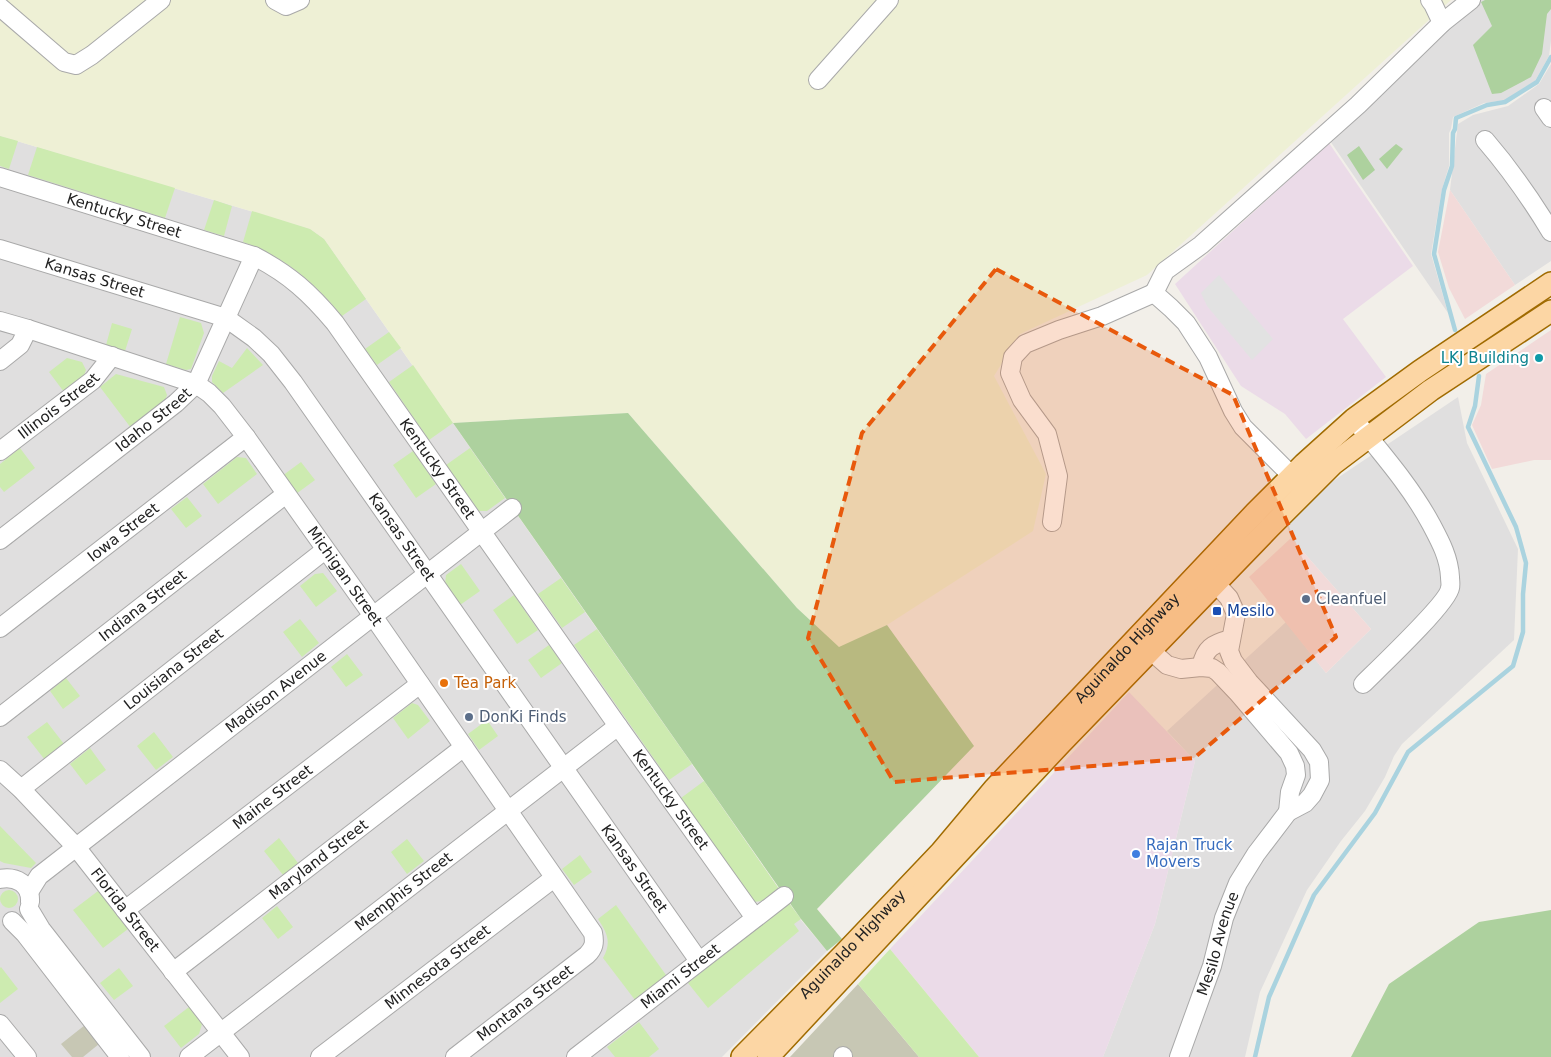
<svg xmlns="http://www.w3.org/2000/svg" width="1551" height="1057" font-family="'DejaVu Sans',sans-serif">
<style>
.residential{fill:#e0dfdf}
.commercial{fill:#f2dad9}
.industrial{fill:#ebdbe8}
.construction{fill:#c7c7b4}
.farmland{fill:#eef0d5}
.grass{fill:#cdebb0}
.forest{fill:#add19e}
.parking{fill:#e2e2e2}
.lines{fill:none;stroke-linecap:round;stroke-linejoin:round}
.stream{stroke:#aad3df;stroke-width:4.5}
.minor-casing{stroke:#a9a9a9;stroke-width:20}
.major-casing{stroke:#a06b00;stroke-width:24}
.minor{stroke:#fff;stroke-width:18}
.major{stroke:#fcd6a4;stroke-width:21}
.marked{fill:#e8590c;fill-opacity:0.2;stroke:#e8590c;stroke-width:4;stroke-dasharray:10 6;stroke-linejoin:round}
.culture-dot{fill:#0f9aa8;stroke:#fff;stroke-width:2}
.service-dot{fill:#5c6f8a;stroke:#fff;stroke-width:2}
.transit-dot{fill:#1a4fb4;stroke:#fff;stroke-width:2}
.food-dot{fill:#e8710a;stroke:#fff;stroke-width:2}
.shop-dot{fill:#3f7fe0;stroke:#fff;stroke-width:2}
.labels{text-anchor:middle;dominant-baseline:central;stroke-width:4;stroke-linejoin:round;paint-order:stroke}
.street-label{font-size:15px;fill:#222;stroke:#fff}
.culture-label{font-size:15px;fill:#0d838f;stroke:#fff;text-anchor:end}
.service-label{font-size:15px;fill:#4e5e75;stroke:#fff;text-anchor:start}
.transit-label{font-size:15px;fill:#164399;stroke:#fff;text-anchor:start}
.food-label{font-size:15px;fill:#c56008;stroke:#fff;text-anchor:start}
.shop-label{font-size:15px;fill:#366cbe;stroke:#fff;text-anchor:start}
</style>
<rect width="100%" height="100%" fill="#f2efe9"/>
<path class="residential" d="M1466,0H1551V41L1549,56L1535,81L1505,100L1484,103L1453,117L1451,129L1449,133V166L1442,189L1431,254L1448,313L1326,135Z
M1551,64V261L1515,285L1450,190L1458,124L1473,115L1508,106L1539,84Z
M0,136L310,229L324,239L800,919L827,951L722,1057H0Z
M1458,397L1467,443L1518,549L1514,640L1402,744L1394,756L1385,777L1365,811L1341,841L1307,890L1260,992L1245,1057H1103L1155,924L1195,761L1167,731L1286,622L1326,673L1371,629L1291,538L1287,526L1330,483Z"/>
<path class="commercial" d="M1450,190L1515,285L1465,319L1449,288L1438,252Z
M1551,330V460H1534L1492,469L1472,425L1481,405L1486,374Z
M1291,538L1371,629L1326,673L1249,577Z"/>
<path class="industrial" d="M1329,143L1413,266L1343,319L1386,377L1306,439L1285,414L1241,386L1175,284Z
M1129,692L1195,761L1155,924L1103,1057H979L890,949Z"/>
<path class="construction" d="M858,984L919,1057H790Z
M85,1025L99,1044L83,1057H72L61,1044Z"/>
<path class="farmland" d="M0,0H1451L1147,275L1020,334L994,376L1046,474L1033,531L887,625L839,648L797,608L628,413L453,423L324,239L310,229L0,136Z"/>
<path class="grass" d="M0,136L18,141L9,169L0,166Z
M37,147L175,188L165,218L28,175Z
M214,200L232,206L224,236L204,230Z
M252,211L310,229L324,239L366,299L342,316C315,283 284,256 243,242Z
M180,317L201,323L204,333L191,369L186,370L166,364Z
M112,323L132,329L125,351L106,345Z
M389,332L401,348L377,365L365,349Z
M247,348L263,365L223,393L212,382V376L219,361L232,368Z
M67,358L82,362L86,370L83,378L64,392L49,372Z
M413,365L453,423L429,440L389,382Z
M116,374L164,387L167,395L164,403L131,428L100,387Z
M20,448L35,468L4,492L0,487V464Z
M470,448L505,498L487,511H479L446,465Z
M413,451L436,484L416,498L393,465Z
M237,457L246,458L257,474L218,504L203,484Z
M301,462L315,480L296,494L282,476Z
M187,497L202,516L186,528L171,509Z
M461,564L480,591L460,605L445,584L446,575Z
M323,573L337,591L316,607L300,586L315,574Z
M561,578L585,612L562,628L538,594Z
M514,595L538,630L517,644L493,610Z
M300,619L319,643L302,657L283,632Z
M597,629L692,764L669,780L574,645Z
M549,645L562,663L541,678L528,660Z
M347,654L363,675L346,687L331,667Z
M66,678L80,696L63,709L50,691Z
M412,703L418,705L430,721L408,739L393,718Z
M487,720L498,736L479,750L468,734Z
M47,722L64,744L45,760L27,737Z
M154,732L173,757L156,770L137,746Z
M90,748L106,770L86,785L70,764Z
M704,781L779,889L762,901L754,902L681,798Z
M0,826L36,863L31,868L4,863L0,861Z
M279,838L298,863L283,875L264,851Z
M407,839L424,861L407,874L391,852Z
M580,855L592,872L574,885L562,869Z
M0 899a9 9 0 1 1 18 0a9 9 0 1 1-18 0Z
M98,891L128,929L103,948L73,910Z
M789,903L801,919L794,924L799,931L708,1008L688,983Z
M616,905L666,975L635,1000L603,958C612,942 607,933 598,919Z
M277,906L293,927L278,939L262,918Z
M890,949L979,1057H919L858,984Z
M1,967L18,989L0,1003V968Z
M119,968L133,986L114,1000L100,983Z
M189,1007L202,1024L199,1034L181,1048L164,1026Z
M639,1022L659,1049L649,1057H615L607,1047Z"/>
<path class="forest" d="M1485,0H1551V9L1547,14L1542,54L1531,77L1501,93L1492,94L1473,45L1492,26L1481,2Z
M1396,144L1403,149L1387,169L1379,159Z
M1359,146L1375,170L1363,180L1347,155Z
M628,413L797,608L839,647L887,625L974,746L817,909L842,939L827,951L801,919L453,423Z
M1551,910V1057H1351L1389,984L1479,922Z"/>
<path class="parking" d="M1219,275L1273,339L1252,360L1207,306L1201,293Z"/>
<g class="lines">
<path class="stream" d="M1455,330L1434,254L1444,190L1452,166L1453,133L1455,129L1456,118L1487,105L1505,102L1537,82L1551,57
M1255,1057L1269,997L1314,895L1375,813L1408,752L1513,666L1523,632V594L1526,563L1516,527L1468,427L1475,406L1479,376"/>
<g class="minor-casing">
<g id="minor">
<path d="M275,0L286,6L300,0"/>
<path d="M1430,0L1433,4L1442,23"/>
<path d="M0,7L64,62L76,65L92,55L161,0"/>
<path d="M818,80L889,0"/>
<path d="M1544,108L1551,118"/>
<path d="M1485,140C1510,169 1531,199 1551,232"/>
<path id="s1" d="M0,177L254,256C289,274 310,293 335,323L618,726L755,918"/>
<path id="s2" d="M0,249L226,318L254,338L271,354L293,382L699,961"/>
<path id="s3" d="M0,321L28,329L196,384L209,393L222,406L246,437L373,616L593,933C595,943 594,948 587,955L455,1057"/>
<path d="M0,361L20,345L28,329"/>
<path d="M1354,419C1381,453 1410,485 1431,524C1440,541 1449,557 1450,577C1450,580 1451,585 1450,588C1448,603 1378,669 1363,684"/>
<path id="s4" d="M0,451L93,380L112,356"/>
<path d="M1301,485L1243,427L1233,411L1208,357L1186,323L1171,308L1154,293L1165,271L1201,245L1358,105L1442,23L1471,0"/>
<path d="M1052,522L1058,476L1047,434L1022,400L1010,373L1013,357L1025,344L1059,330L1102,316L1154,293"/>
<path id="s5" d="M0,540L176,403L196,384L254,256"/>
<path id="s6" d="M0,628L246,437"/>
<path d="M1141,642L1167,665L1181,669L1201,667L1212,668L1218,672L1237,692L1289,753L1295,766L1296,775L1290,792L1288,812"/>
<path d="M1201,667C1205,648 1212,644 1231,639"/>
<path id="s7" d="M0,717L286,494"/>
<path id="s8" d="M0,770L21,789L76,847L240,1057"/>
<path id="s9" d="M21,789L325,550"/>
<path d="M0,879C16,876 31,884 30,902"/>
<path id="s10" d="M29,892L39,876L512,508"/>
<path d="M29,909L41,929L141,1057"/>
<path id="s11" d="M125,910L420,684"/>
<path d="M12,921L25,934L120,1057"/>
<path id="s12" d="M173,972L464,747"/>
<path d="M0,1024L27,1057"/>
<path d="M843,1056V1057"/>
<path id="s13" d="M189,1057L618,726"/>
<path id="s14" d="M320,1057L554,878"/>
<path id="s15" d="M576,1057L784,896"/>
<path id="s16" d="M1179,1057L1212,966L1224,918L1238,883L1256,854L1288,812L1305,803L1312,795L1320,780L1319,762L1312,750L1249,682L1233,661L1229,651L1236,614L1229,598L1207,574"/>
</g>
</g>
<g class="major-casing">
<g id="major">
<path id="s17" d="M742,1057L845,953L941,852L994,789L1255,513L1304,464L1354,419L1420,371L1551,283"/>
<path d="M768,1057L1061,743L1269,528L1333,464L1431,390L1551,311"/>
</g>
</g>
<use href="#minor" class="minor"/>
<use href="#major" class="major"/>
</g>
<path class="marked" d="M996,269L1233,395L1336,637L1194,758L894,782L808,638L862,433Z"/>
<circle class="culture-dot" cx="1539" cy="358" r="5"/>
<g class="service-dot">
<circle cx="1306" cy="599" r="5"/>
<circle cx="469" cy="717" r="5"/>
</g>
<rect class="transit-dot" x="1212" y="606" width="10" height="10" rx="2.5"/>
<circle class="food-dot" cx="444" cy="683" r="5"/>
<circle class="shop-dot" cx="1136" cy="854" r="5"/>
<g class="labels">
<g class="street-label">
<text stroke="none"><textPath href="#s1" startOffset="130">Kentucky Street</textPath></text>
<text stroke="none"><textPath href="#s2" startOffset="99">Kansas Street</textPath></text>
<text stroke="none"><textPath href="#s4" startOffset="74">Illinois Street</textPath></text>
<text stroke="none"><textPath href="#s5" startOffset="195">Idaho Street</textPath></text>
<text stroke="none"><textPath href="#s1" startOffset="550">Kentucky Street</textPath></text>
<text stroke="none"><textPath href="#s6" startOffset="156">Iowa Street</textPath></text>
<text stroke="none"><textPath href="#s2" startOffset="519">Kansas Street</textPath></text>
<text stroke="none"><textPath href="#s3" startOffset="450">Michigan Street</textPath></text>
<text stroke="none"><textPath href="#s7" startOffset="181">Indiana Street</textPath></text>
<text stroke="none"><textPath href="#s17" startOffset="562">Aguinaldo Highway</textPath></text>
<text stroke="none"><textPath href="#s9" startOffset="194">Louisiana Street</textPath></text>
<text stroke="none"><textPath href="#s10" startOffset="319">Madison Avenue</textPath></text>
<text stroke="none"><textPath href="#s11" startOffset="186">Maine Street</textPath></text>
<text stroke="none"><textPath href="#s1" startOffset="955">Kentucky Street</textPath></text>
<text stroke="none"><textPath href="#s12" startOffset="184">Maryland Street</textPath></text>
<text stroke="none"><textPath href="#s2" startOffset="924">Kansas Street</textPath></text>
<text stroke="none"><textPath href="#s13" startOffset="271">Memphis Street</textPath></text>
<text stroke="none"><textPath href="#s8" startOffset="188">Florida Street</textPath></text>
<text stroke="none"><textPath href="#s16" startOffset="120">Mesilo Avenue</textPath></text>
<text stroke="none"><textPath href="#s17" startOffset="158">Aguinaldo Highway</textPath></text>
<text stroke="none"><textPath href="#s14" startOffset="148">Minnesota Street</textPath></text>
<text stroke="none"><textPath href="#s15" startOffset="132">Miami Street</textPath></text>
<text transform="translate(525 1003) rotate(-37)">Montana Street</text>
</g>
<g class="culture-label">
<text x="1529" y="358">LKJ Building</text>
</g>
<g class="service-label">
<text x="1316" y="599">Cleanfuel</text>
<text x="479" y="717">DonKi Finds</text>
</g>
<g class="transit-label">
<text x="1227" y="611">Mesilo</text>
</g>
<g class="food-label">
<text x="454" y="683">Tea Park</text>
</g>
<g class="shop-label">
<text x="1146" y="845">Rajan Truck<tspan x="1146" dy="17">Movers</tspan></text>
</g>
</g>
</svg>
